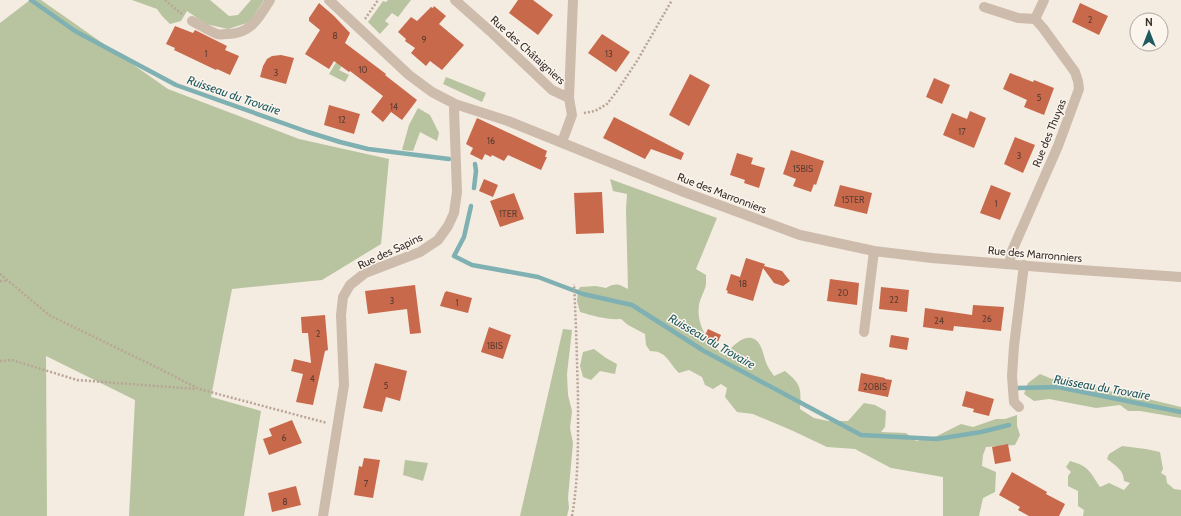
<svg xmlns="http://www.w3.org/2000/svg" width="1181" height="516" font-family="Cabin,sans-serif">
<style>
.green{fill:#b8c4a0}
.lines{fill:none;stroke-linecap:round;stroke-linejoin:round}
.stream{stroke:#7fb0b2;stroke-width:4.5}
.building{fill:#c8694b}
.path{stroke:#b9a596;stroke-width:2.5;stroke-dasharray:2 2;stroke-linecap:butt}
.minor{stroke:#cdbbac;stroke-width:10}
.labels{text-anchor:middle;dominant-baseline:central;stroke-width:3;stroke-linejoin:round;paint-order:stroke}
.number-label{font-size:9px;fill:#5e3e33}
.street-label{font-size:11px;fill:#3b302b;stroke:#fbf5ee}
.water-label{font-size:12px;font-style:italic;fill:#1f5a5e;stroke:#fbf5ee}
</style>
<rect width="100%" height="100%" fill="#f4ebe1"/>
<path class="green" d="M30,0H41L168,89L299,139L389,159L381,244L322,280L232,289L211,397L261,411L244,516H129L135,400L46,356L47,516H0V23Z
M132,0H210L229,16L238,15L251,0H264L250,22L228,29L206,24L187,11L181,21L170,24L162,16L157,9Z
M388,0H411L398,17L392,13L385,21L389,24L380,34L368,22L383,1L386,2Z
M340,56L346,60L339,70L349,75L345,82L329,74Z
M446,77L486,93L482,102L443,84Z
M418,108L430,115L439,133L437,141L420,132L413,151L402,150L409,125Z
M610,179L717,218L696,269L706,275C706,278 706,281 706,284C705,291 700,298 699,305C696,326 709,344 725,356C731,347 747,330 758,342C763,348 764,359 767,365C769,369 772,373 774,376L785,371C802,385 801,388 800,409L814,418L828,421H848L864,403L875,405L886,411L885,427L881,432L906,433L916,441L937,436L961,424L973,427L996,419H1005L1017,415V426L1020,435L1015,445L986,447L983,455L982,466L996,472L995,492L983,498L979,516H943V477L891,468L855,449L827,447L791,430L753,414L737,412L725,397L727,388L721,384L713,389L705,385L702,377L689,370L679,373C668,362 667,351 650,351L646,345L645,334L628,325L621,319C607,320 594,316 580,312L577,301L578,290L580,287L596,286L606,288C617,282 619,285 628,289L626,209L627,194L613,191Z
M563,329L572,330L567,374L568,395L572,411L570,428L573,443L568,498L569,508L567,516H520Z
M594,349L606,358L617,364L615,374L600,371L591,380L583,377L580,366L583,352Z
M1040,374L1052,379L1061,376L1070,379L1080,380L1108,391L1122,393H1136L1152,400L1181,407V418L1140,411H1128L1120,405L1096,408L1049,399L1034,401L1024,394L1028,383Z
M1122,446L1146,449L1160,452L1163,469L1161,473L1166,476L1167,483L1174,489L1181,490V516H1083L1084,510L1078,506V491L1068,486V476L1071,472L1066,467L1070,461C1089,466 1090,472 1100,487L1109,483L1124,490L1130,483L1124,481C1124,470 1115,465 1107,459L1109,454Z
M405,460L428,463L423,481L403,475Z"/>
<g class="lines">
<path class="stream" d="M31,0L75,31L176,85L308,132L340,142L368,149L449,159
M474,188L476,171L475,164
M471,206L464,237L454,256L472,265L538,277L583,294L632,305L704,351L861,435L937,439L981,432L1009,425
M1018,388L1058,387L1181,412"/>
</g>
<path class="building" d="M518,0H533L553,15L538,35L509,13Z
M319,3L334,16L350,33L345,43L386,74L385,75L417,100L402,120L391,112L383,122L371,112L383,96L350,71L349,72L334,61L329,69L305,54L320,30L309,21V18Z
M1080,3L1108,16L1099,35L1072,22Z
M434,6L446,16L439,24L464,45L442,70L430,61L426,66L411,53L415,48L405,41L406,39L398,32L411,17L417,21L431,7L433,8Z
M175,26L193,33L195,30L227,46L225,50L239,56L230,75L217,69L216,70L174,50L175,48L166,44Z
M602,34L630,52L616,72L588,53Z
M281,55L294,58L286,84L260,77L263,66L267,59L272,56Z
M1010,73L1033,82L1034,80L1054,88L1044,115L1024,107L1027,100L1003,89Z
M690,74L710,85L689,126L669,115Z
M934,78L950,85L942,104L926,97Z
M329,105L360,114L354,134L324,125Z
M970,111L986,118L974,148L943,135L952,113L967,119Z
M614,117L684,153L681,160L651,149L645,159L603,138Z
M477,118L547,151L545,157H547L541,170L508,155L504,161L492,155L491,157L485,154L482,160L470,154L473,148L466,144Z
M1015,137L1035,145L1023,173L1004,164Z
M791,150L824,161L816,185L814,184L811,192L793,186L796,179L783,174Z
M737,153L753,158L751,164L765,168L759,188L744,183L745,180L730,175Z
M484,179L498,185L493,197L479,191Z
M840,185L872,193L867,214L834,206Z
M991,185L1011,193L1000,220L980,213Z
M602,192L604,233L576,234L574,193Z
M514,193L524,219L500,227L490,201Z
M746,258L765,264L764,266L782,271L790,281L783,286L774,283L763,268L753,301L727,293L728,291L726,290L731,274L740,277Z
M830,279L859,283L857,305L827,301Z
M415,285L421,333L410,334L407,309L368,314L365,291Z
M881,287L909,290L907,312L879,309Z
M446,291L472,298L468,313L440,306L445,292H446Z
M973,305L1004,307L1001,331L954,326L953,331L923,327L925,308L972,315Z
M325,315L328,350L325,351L313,405L296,402L303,374L291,371L294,359L311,363L308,333H302L301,317Z
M489,327L511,335L503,359L481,352Z
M708,329L721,335L716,346L703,339Z
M891,335L909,338L907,350L889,347Z
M375,363L407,371L400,401L386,397L382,412L363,408Z
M861,373L885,378V379L892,380L888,397L858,391Z
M966,391L994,399L989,416L973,412L974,409L962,406Z
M292,420L302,443L269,455L263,439L272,436L269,429Z
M1008,444L1011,461L995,464L992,447Z
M364,458L380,460L373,498L354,495L359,466L362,467Z
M1012,472L1047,492L1046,494L1065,504L1059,516H1029L1018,510L1020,507L999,495Z
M296,486L301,505L272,512L268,493Z"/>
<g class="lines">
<path class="path" d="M165,0L183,15
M365,19L378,0
M584,113L595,111L607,104L617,91L637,61L672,0
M0,274L49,315L158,368L199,389L327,423
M0,281H8
M0,361L12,360L77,380L196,389
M572,516C579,477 578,436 578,397C577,359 576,321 574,284"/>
<path class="minor" d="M329,0L409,75L432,92L455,104L508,121L684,192L800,235L874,251L932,258L1066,269L1181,277
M455,0L490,31L552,90L569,98
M984,7L1018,18L1035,19
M192,21C200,25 209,31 217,34C220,35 223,34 226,34C250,35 259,18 270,0
M562,142L572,115L569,98L573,0
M1009,264L1012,251L1058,146L1079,89L1078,81L1075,72L1043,28L1035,19L1044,0
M864,332L874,251
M1019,407L1014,402L1012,376L1014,346L1024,265
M323,516L344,385L341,315L343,297L350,285L365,273L420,252L438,240L448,226L454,213L457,192L454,109L455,104"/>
</g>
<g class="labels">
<g class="number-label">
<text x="1090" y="19">2</text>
<text x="335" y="35">8</text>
<text x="424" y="39">9</text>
<text x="206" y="53">1</text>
<text x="609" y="53">13</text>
<text x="363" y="69">10</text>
<text x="276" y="72">3</text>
<text x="1039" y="97">5</text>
<text x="394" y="106">14</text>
<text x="342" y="119">12</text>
<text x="962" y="131">17</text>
<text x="491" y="140">16</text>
<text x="1019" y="155">3</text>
<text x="803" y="168">15BIS</text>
<text x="853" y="199">15TER</text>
<text x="996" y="203">1</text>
<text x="508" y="213">1TER</text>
<text x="743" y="283">18</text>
<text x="843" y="292">20</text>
<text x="894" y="299">22</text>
<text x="392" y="300">3</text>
<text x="457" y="302">1</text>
<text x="987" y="318">26</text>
<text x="939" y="320">24</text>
<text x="318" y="333">2</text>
<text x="495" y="345">1BIS</text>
<text x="312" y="378">4</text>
<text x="386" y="385">5</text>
<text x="875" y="386">20BIS</text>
<text x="284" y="437">6</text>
<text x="366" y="483">7</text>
<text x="285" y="501">8</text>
</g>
<g class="street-label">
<text transform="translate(528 50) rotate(42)">Rue des Châtaigniers</text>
<text transform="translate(1049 133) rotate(-68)">Rue des Thuyas</text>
<text transform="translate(722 193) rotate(21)">Rue des Marronniers</text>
<text transform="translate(390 251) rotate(-25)">Rue des Sapins</text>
<text transform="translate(1035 254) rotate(5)">Rue des Marronniers</text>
</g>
<g class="water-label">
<text transform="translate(234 95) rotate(19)">Ruisseau du Trovaire</text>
<text transform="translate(712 341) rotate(30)">Ruisseau du Trovaire</text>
<text transform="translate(1102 387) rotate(10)">Ruisseau du Trovaire</text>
</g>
</g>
<g transform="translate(1149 32)"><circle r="19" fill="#fbf5ee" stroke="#aea6a0"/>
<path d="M0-3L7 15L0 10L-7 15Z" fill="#1f5a5e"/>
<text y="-6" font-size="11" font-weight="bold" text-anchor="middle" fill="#3b302b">N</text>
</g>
</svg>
